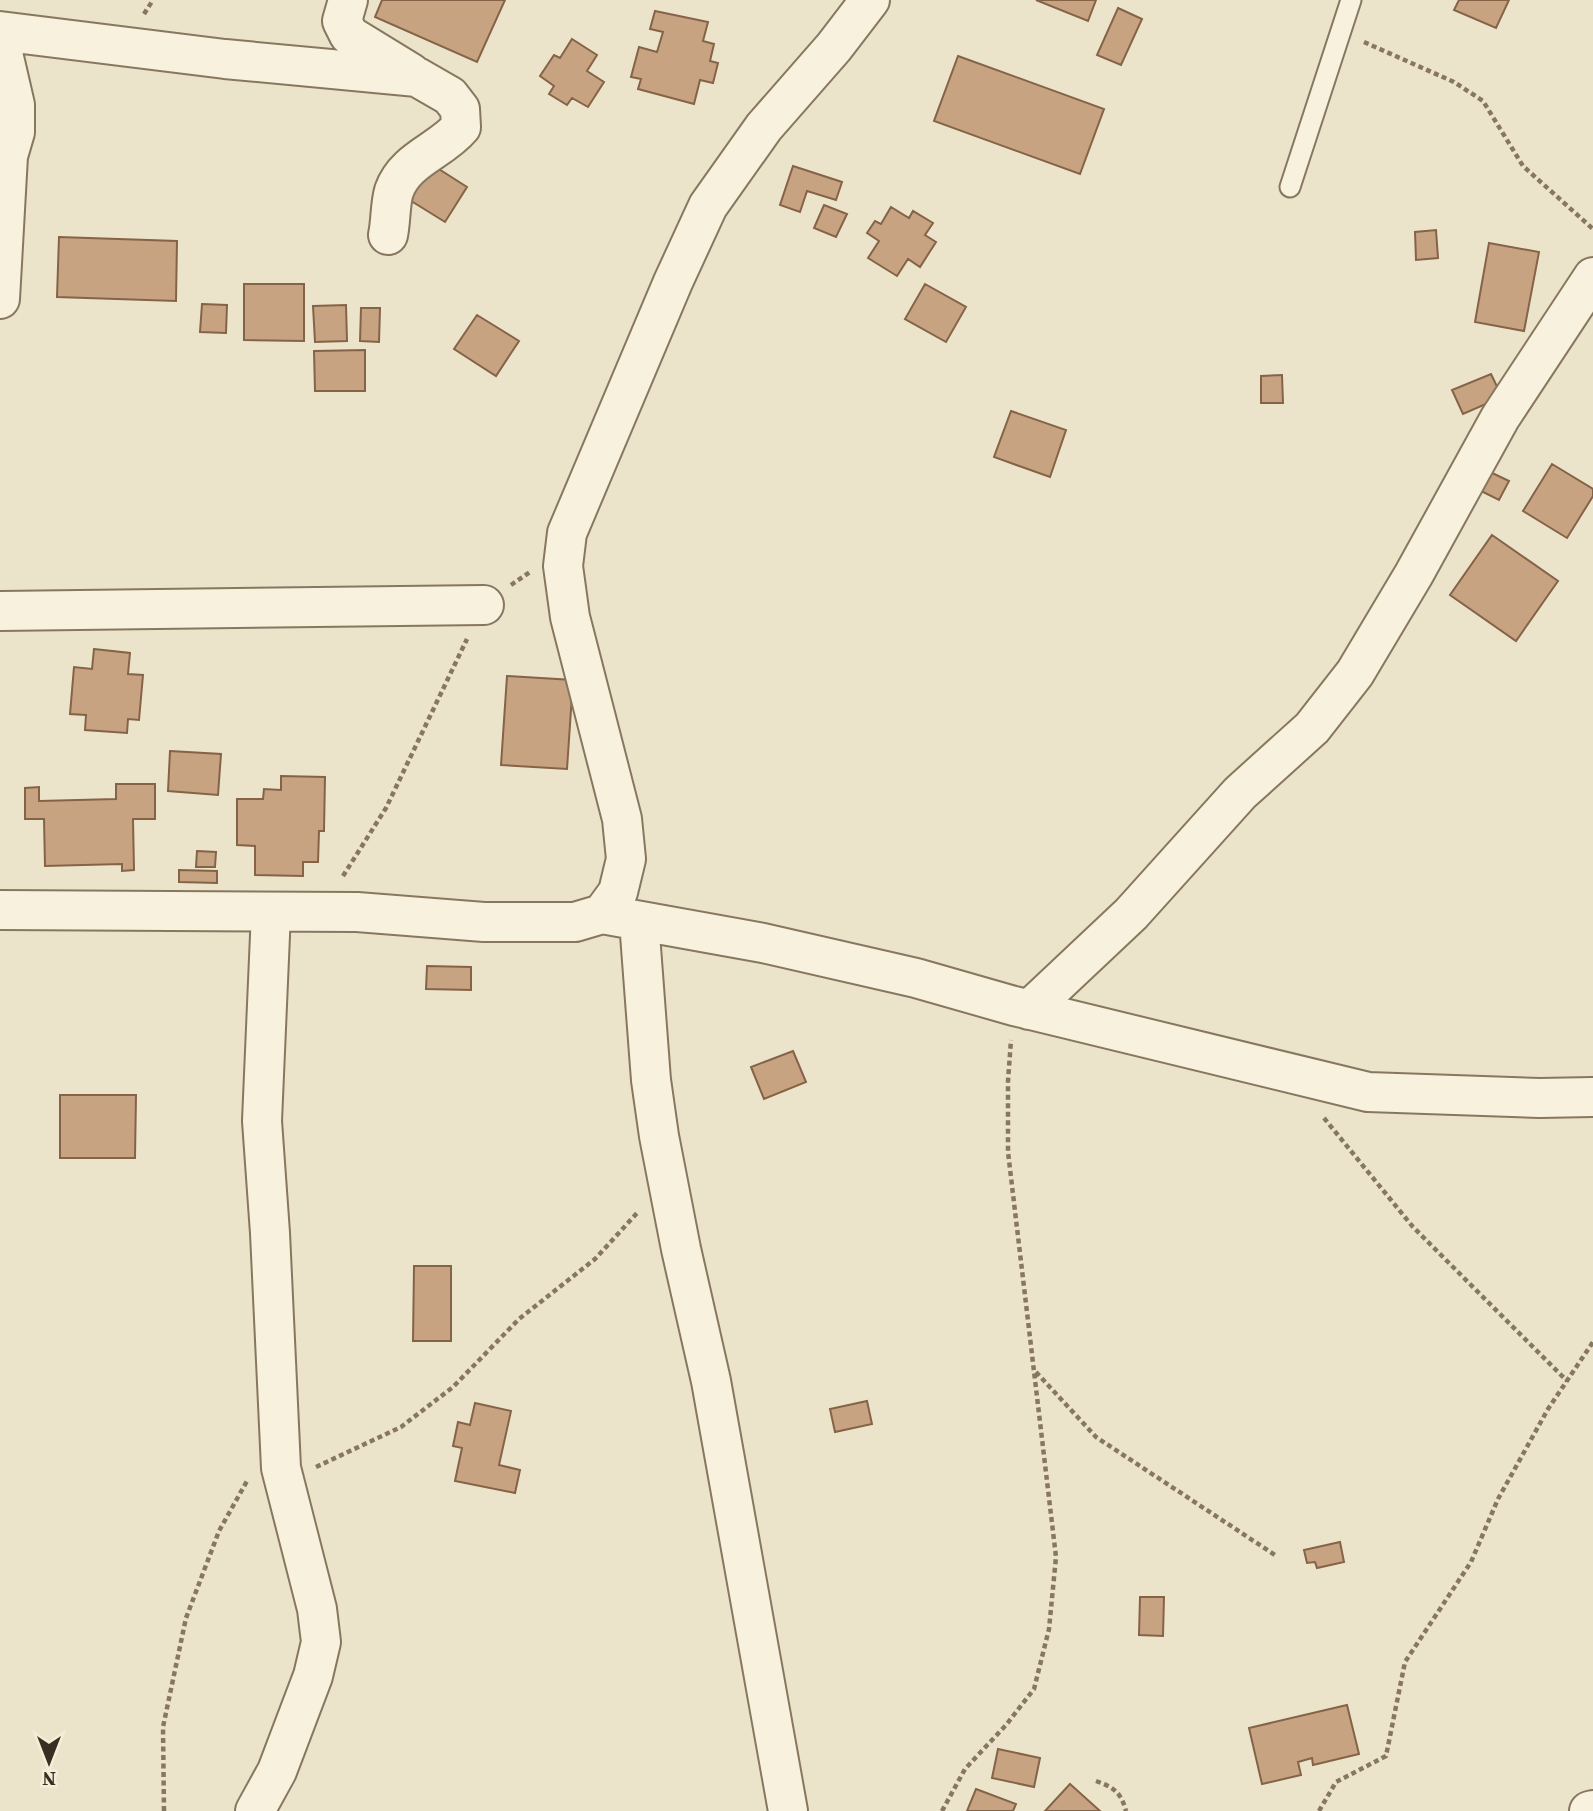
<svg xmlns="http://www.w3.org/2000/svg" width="1593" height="1811" font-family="'Source Serif 4',serif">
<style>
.building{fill:#c7a382;stroke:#856347;stroke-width:2}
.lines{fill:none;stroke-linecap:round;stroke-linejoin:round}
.lane-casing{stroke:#88775f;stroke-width:23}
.street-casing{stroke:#88775f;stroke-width:42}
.path{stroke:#88775f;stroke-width:4.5;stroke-dasharray:5 3.5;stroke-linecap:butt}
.lane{stroke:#f7f1dd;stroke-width:19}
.street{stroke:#f7f1dd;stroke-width:38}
</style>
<rect width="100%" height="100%" fill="#ece4ca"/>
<path class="building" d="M382,0H505L477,62L375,17Z
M1036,0H1096L1088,21Z
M1459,0H1509L1496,28L1454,10Z
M1118,8L1142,19L1121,65L1097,55Z
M655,11L708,22L703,41L714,44L710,61L718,63L713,83L700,80L694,104L638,89L641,79L631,77L639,47L657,52L663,32L650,29Z
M572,39L597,55L587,71L604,82L588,107L572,98L567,105L549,94L554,86L540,76L554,55L560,58Z
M958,56L1104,109L1080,174L934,121Z
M431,164L467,187L445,222L408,199Z
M793,166L842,182L836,200L807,191L800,212L780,205Z
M824,205L847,214L836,237L814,228Z
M891,207L909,218L913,211L933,223L925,235L936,242L920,267L908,259L897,276L868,258L879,241L867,233L875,221L881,224Z
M1436,230L1438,258L1416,260L1415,232Z
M59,237L177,241L176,301L57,297Z
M1489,243L1539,252L1524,331L1475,322Z
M244,284H304V341L244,340Z
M925,284L966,307L946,342L905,319Z
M202,304L227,305L226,333L200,332Z
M346,305L347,341L315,342L313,306Z
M361,308H380L379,342L360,341Z
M477,315L519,341L496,376L454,349Z
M365,350V391H315L314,351Z
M1491,374L1502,397L1463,414L1452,390Z
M1282,375L1283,403H1261V376Z
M1011,411L1066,430L1050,477L994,457Z
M1552,464L1593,489V496L1567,538L1523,511Z
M1486,470L1509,481L1499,500L1477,489Z
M1492,535L1558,581L1516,641L1450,595Z
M94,649L130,653L128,674L143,675L139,720L128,719L127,733L85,730L86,715L70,714L74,667L92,669Z
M507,676L573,680L567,769L501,765Z
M170,751L221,754L218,795L168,791Z
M281,776L325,777L324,831H319L318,862H303V876L255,875V846L237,845V799H263L264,789L281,790Z
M116,784H155V819H133L134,870L122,871V864L45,866L44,819H25V788L39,787V801L116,799Z
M197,851L216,852L215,867H196Z
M179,870L217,871V883L179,882Z
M427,966L471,967V990L426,989Z
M793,1051L806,1082L764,1099L751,1067Z
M60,1095H136L135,1158H60Z
M414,1266H451V1341H413Z
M867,1401L872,1424L835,1432L830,1409Z
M475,1403L511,1411L499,1465L520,1470L515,1493L455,1481L462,1448L453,1446L458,1422L470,1425Z
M1340,1542L1344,1562L1317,1568L1315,1562L1307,1563L1304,1550Z
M1140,1597H1164L1163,1636L1139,1635Z
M1347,1705L1359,1754L1313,1765L1312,1758L1298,1762L1301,1775L1262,1784L1249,1728Z
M998,1749L1040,1758L1034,1787L992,1778Z
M1070,1784L1100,1811H1045Z
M976,1789L1016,1804L1013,1811H967Z"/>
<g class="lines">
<g class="lane-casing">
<path id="lane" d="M1290,187L1351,0"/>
</g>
<g class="street-casing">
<path id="street" d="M348,0L342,21L349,35L411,73
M0,31L225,59L417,77L450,96L460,109L461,127C441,151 405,159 394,191C390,204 391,221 388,235
M0,40L15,105V132L8,156L0,299
M0,611L484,605
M0,910L357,912L484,922H575L602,914L618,892L626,859L622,819L570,617L563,566L567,533L673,282L708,206L764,127L834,47L870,0
M602,914L763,943L916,978L1014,1006L1368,1092L1540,1098L1593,1097
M639,921L651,1080L659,1136L681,1249L711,1381L788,1811
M1029,1010L1131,914L1240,793L1312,728L1355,673L1414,574L1500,418L1593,277
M255,1811L277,1771L313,1676L321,1642L317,1609L281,1468L270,1233L262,1121L271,912
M1589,1811L1593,1810"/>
</g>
<path class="path" d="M144,14L153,0
M1364,42L1454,82L1483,101L1523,166L1593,229
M511,585L530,572
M343,876L386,808L467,639
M1324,1118L1413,1227L1567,1381
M1036,1372L1096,1437L1275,1555
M316,1467L401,1427L453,1387L519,1319L595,1259L638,1212
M1096,1781C1113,1787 1121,1792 1126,1811
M164,1811L163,1727L186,1618L219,1531L247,1481
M942,1811L965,1769L1006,1725L1034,1689L1049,1629L1056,1557L1008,1152V1081L1011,1040
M1319,1811L1336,1782L1386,1756L1405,1662L1471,1562L1498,1499L1548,1409L1593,1342"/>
<use href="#lane" class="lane"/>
<use href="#street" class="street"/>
</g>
<g transform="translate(49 1762) rotate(180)" stroke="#f4eed9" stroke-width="5" paint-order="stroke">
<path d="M0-5L12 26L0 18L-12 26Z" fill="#392e22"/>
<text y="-10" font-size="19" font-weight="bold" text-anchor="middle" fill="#392e22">N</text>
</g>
</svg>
